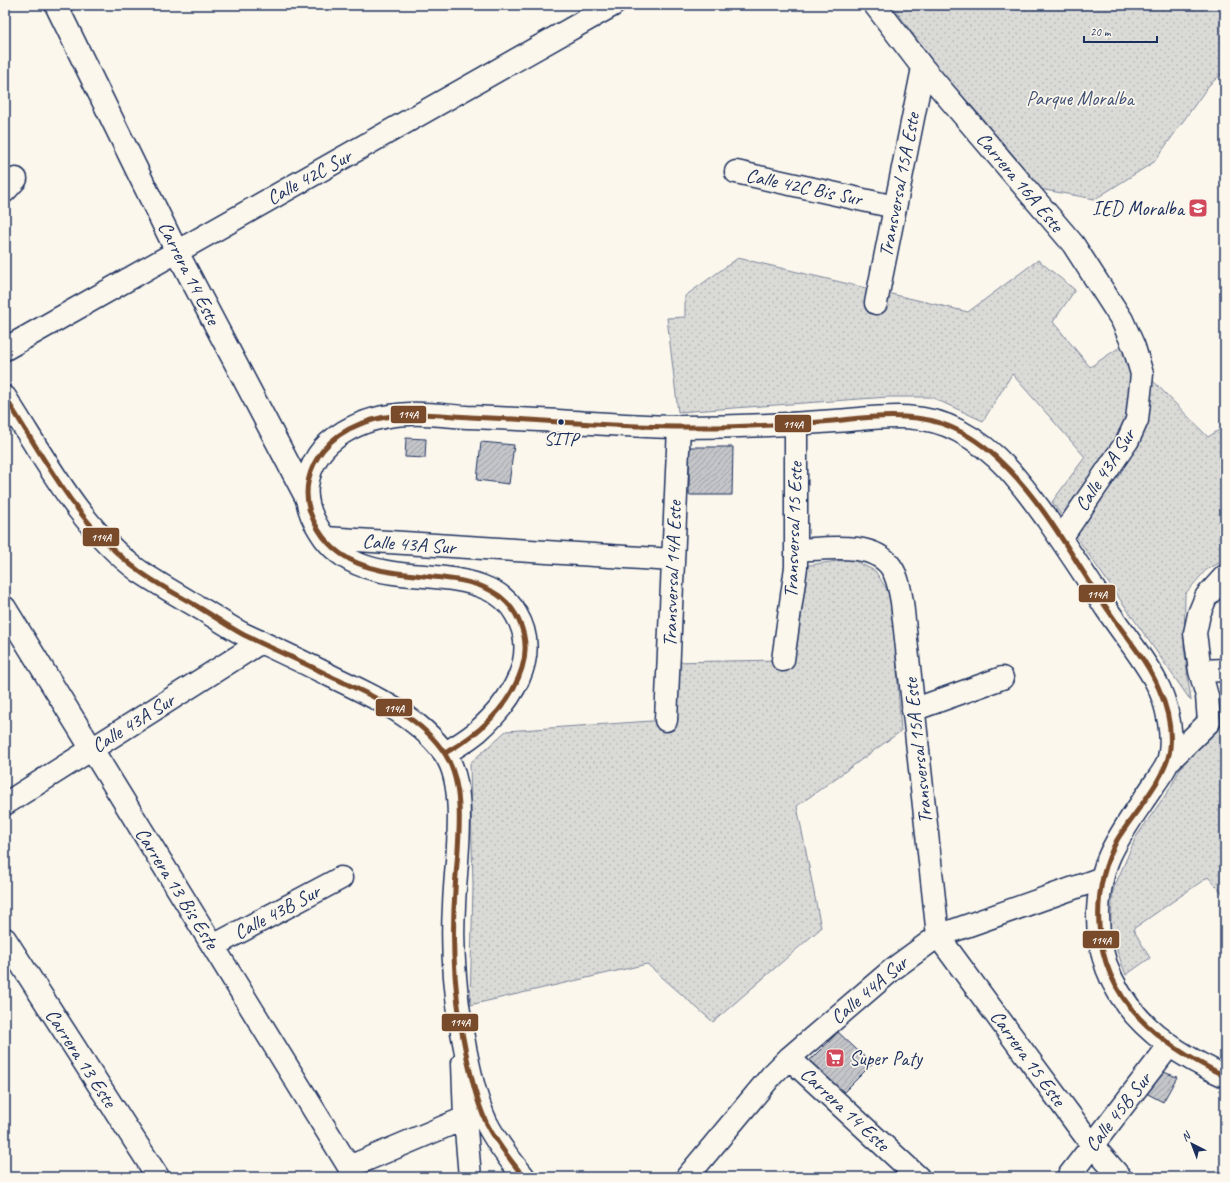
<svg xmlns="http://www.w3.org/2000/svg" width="1230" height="1182" font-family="Caveat,sans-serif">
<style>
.grass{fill:url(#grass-dots);stroke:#7a849a}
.building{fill:url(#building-hatch);stroke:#1b2f5e}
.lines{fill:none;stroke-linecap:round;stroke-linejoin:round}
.street-casing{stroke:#1b2f5e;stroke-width:25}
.secondary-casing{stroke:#1b2f5e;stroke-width:25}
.street{stroke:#fbf7ec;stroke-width:22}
.secondary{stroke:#fbf7ec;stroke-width:22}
.bus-1-casing{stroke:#fbf7ec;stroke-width:8}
.bus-1{stroke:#7a4b2a;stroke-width:5}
.bus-dot{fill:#1b2f5e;stroke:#fbf7ec;stroke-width:1.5}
.labels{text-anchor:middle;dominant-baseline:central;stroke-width:3.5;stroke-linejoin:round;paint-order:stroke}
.bus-label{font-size:19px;fill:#1b2f5e;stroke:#fbf7ec}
.park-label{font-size:20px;fill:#415176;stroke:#fbf7ec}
.street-label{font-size:20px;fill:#1b2f5e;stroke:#fbf7ec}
.poi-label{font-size:20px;fill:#1b2f5e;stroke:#fbf7ec;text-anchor:end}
.line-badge{stroke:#fbf7ec;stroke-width:1.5}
.badge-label{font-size:11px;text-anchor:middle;font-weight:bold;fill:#fff}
</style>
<defs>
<pattern id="grass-dots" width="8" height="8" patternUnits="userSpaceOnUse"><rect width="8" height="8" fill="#dadad7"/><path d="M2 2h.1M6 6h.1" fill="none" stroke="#babbbb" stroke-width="1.8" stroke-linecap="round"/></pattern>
<pattern id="building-hatch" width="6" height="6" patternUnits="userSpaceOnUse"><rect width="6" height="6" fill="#c3c5c9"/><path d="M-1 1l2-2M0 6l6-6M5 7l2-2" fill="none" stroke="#9ea0a6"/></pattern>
</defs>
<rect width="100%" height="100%" fill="#fbf7ec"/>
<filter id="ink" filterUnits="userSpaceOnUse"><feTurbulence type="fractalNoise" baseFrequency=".025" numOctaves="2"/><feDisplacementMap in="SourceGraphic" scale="8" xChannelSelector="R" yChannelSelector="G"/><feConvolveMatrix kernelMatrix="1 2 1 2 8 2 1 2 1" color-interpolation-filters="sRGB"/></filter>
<g filter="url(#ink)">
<path class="grass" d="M892,5H1225V71L1209,85L1154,162L1095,199L1028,187L981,116L940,72Z
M738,258L968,312L1038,260L1075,290L1053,322L1090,367L1120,347L1208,437L1225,426V560L1206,570L1185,594L1184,647L1191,701L1052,502L1085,457L1012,374L983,421L931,397H888L678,412L667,318L685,317V296Z
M851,559L875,571L892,597L901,731L797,806L821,928L713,1022L647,964L470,1005L473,886L470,763L506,731L666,720L669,662L783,660L796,567Z
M1225,713V896L1208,877L1133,929L1150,958L1126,975L1110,932L1113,890L1136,837L1169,790L1195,741Z"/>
<path class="building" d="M406,438L426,439L425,458L405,457Z
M481,442L514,445L509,484L477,480Z
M689,447H733L732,495H689Z
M838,1032L872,1064L842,1094L809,1061Z
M1161,1071L1177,1077L1163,1102L1142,1091Z"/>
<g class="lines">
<g class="street-casing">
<path id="street" d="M56,5L177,252L307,499
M875,5L923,68L1073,244L1122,320L1134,347L1142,374L1137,420L1128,440L1061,538
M736,172L895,207
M5,191L16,179
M876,303L923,68
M5,349L613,5
M325,538L673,560
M796,550C823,549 873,540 891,567C898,577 900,590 902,602L938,936L1092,1145L1120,1177
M5,608L349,1167L465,1118
M783,660L796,567V424
M1200,671L1225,670
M913,710L1002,678
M666,720L679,427
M1168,762L1209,722L1207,696L1200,671L1195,633L1199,614L1206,597L1225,576
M5,804L261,642
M5,939L158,1177
M213,946L341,878
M789,1058L918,1177
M463,1063L465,1118L470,1177
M687,1177L772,1075L789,1058L893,969L938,936L1102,878
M1068,1177L1169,1046"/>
</g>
<g class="secondary-casing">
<path id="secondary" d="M5,397C44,457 80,528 139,571C160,585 183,598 205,611C218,619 231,628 245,635C274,648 303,662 333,677C373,696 419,717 445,754C469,788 455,865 454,906C451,956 456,1004 466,1053C471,1077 476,1100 486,1122C496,1142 510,1160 524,1177
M445,753C456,747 467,740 477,732C510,703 542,657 516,614C510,603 500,594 488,589C435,564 357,592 320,531C311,517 305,502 307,486C310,462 324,444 344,432C364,420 386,415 409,414C428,413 448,416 467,417C503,418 538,420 574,422C609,424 645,427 680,427C732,427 784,425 835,421C878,418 920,410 959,431C999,452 1021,483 1047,519C1067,548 1087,578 1106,608C1122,632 1141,655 1155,680C1167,701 1176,741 1167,764C1163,773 1156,781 1151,789C1137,810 1121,831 1110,855C1102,872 1099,892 1098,911C1096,995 1154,1045 1225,1076"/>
</g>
<use href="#street" class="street"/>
<use href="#secondary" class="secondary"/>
<g class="bus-1-casing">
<path id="bus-1" d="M5,397C44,458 79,527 139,571C158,585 180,596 200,608C215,617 229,627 244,635C273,649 303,662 332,677C372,696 420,715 445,754C468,790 457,849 455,890C451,947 455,1003 467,1058C472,1080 477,1102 486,1122C496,1142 510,1160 524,1177
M445,753C479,734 510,706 522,668C527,652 526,636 519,621C484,541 347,615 310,512C303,490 309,467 323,450C345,423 383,415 416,414C434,414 452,416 470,417C546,420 622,428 699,427C739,427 779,425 820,422C859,419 901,411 940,423C961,430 981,443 997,458C1043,500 1073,559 1108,610C1125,636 1147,660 1159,689C1167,707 1172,728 1170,748C1168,776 1132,815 1117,840C1103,867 1097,895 1099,925C1104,1003 1159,1044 1225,1076"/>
</g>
<use href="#bus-1" class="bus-1"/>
</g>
</g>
<defs>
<g id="school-square" transform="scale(1)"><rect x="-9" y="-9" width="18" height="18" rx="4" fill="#d1495b" stroke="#fbf7ec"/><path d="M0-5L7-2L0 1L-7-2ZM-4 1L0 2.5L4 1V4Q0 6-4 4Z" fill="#fff"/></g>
<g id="supermarket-square" transform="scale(1)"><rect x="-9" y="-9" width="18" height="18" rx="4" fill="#d1495b" stroke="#fbf7ec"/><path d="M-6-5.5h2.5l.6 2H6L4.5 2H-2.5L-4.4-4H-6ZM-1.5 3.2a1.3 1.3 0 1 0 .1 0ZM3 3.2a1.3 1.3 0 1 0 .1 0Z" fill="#fff"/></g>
</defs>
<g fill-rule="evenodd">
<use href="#school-square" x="1198" y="208"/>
<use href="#supermarket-square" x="835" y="1058"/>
</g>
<circle class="bus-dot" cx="561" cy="422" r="3.5"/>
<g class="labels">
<g class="bus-label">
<text x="561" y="439">SITP</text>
</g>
<g class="park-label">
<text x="1080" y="98">Parque Moralba</text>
</g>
<g class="street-label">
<text transform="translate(309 177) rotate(-29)">Calle 42C Sur</text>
<text transform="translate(1020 182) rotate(50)">Carrera 16A Este</text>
<text transform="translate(899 185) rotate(-79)">Transversal 15A Este</text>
<text transform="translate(804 187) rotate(12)">Calle 42C Bis Sur</text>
<text transform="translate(189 273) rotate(63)">Carrera 14 Este</text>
<text transform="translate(1105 470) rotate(-57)">Calle 43A Sur</text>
<text transform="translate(793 530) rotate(-88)">Transversal 15 Este</text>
<text transform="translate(409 544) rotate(4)">Calle 43A Sur</text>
<text transform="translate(672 574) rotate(-88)">Transversal 14A Este</text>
<text transform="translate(133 723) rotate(-32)">Calle 43A Sur</text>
<text transform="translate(918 751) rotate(-96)">Transversal 15A Este</text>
<text transform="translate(177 888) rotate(58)">Carrera 13 Bis Este</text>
<text transform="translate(277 912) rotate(-28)">Calle 43B Sur</text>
<text transform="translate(869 990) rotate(-40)">Calle 44A Sur</text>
<text transform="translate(81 1058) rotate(57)">Carrera 13 Este</text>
<text transform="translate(1028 1058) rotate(54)">Carrera 15 Este</text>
<text transform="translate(845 1109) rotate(43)">Carrera 14 Este</text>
<text transform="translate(1118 1112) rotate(-52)">Calle 45B Sur</text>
</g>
<g class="poi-label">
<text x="1184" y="208">IED Moralba</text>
<text x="849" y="1058" text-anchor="start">Super Paty</text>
</g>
</g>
<g class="line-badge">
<rect x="390" y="405" width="37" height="19" rx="4" fill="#7a4b2a"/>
<rect x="774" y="414" width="38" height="19" rx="4" fill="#7a4b2a"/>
<rect x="82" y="527" width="38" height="20" rx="4" fill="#7a4b2a"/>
<rect x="1078" y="584" width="38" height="19" rx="4" fill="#7a4b2a"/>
<rect x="375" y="698" width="38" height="19" rx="4" fill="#7a4b2a"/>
<rect x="1082" y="930" width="38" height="19" rx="4" fill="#7a4b2a"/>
<rect x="441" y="1013" width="38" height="19" rx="4" fill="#7a4b2a"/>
</g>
<g class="badge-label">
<text x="408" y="418">114A</text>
<text x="793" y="428">114A</text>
<text x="101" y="541">114A</text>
<text x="1097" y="598">114A</text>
<text x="394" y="712">114A</text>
<text x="1101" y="944">114A</text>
<text x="460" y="1026">114A</text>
</g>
<rect width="1230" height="1182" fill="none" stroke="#fbf7ec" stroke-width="20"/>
<rect x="10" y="10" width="1210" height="1162" fill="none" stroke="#1b2f5e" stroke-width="1.5" filter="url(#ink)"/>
<g transform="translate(1192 1144) rotate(318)" stroke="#fbf7ec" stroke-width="3" paint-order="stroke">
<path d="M0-3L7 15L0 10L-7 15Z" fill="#1b2f5e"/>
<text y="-6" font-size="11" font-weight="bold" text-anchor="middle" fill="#1b2f5e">N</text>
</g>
<path d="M1084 36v6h73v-6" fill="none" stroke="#1b2f5e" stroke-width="2"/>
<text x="1090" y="36" font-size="12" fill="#1b2f5e" stroke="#fbf7ec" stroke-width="3" paint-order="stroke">20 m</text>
</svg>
